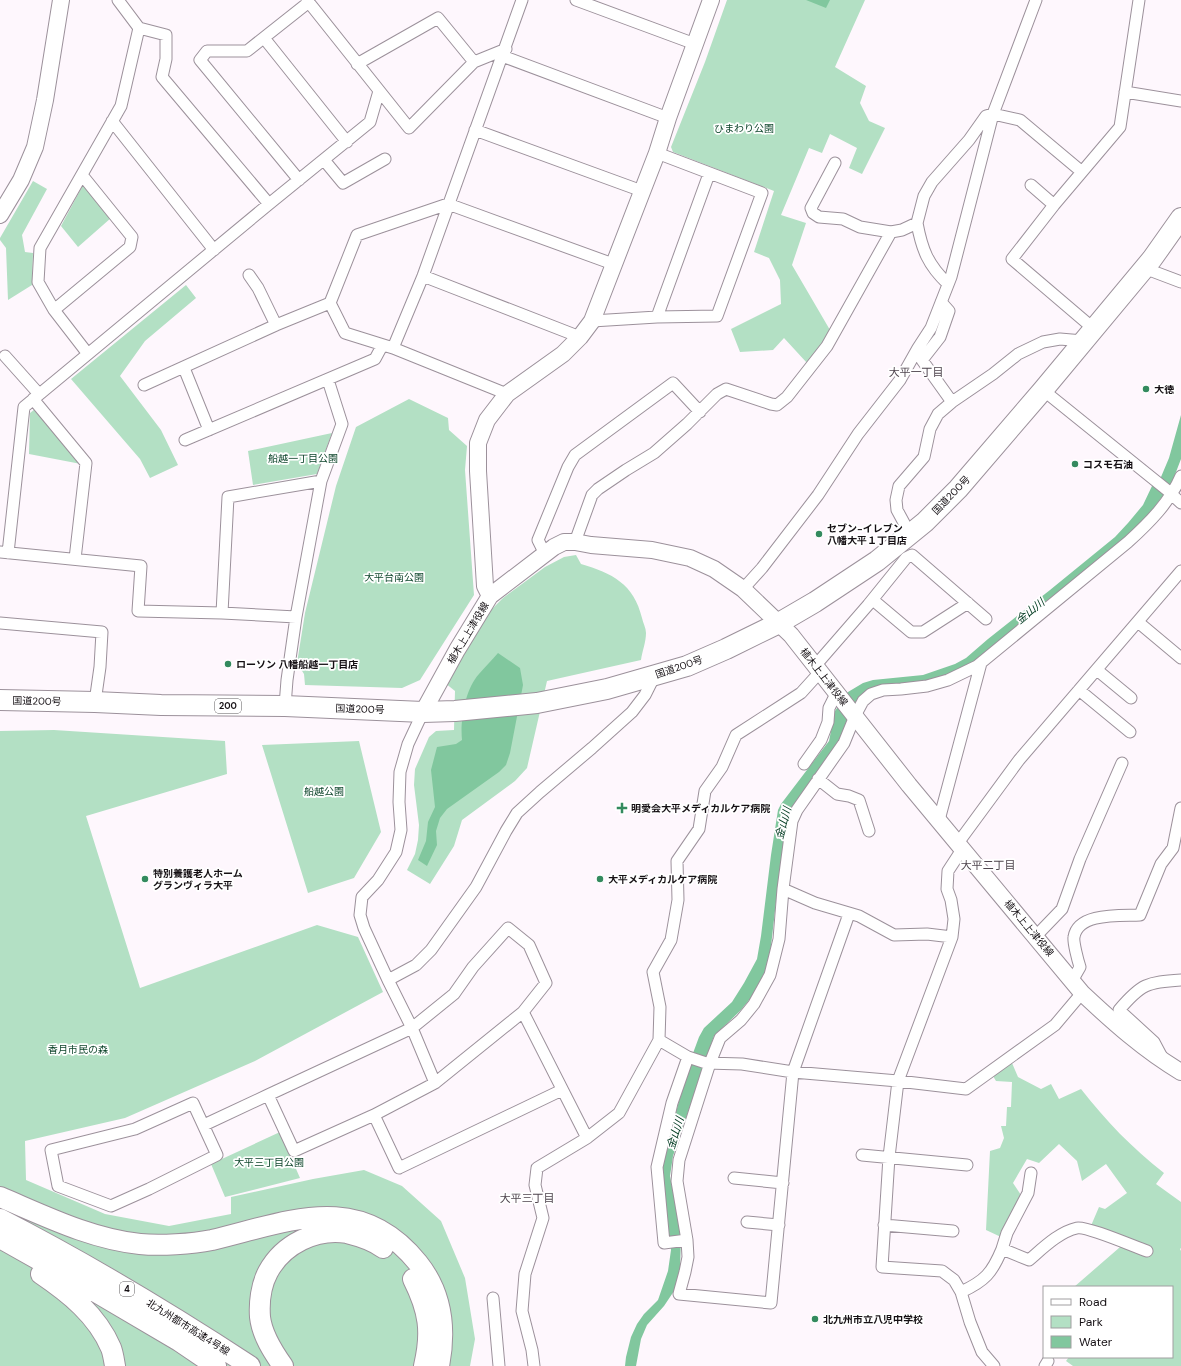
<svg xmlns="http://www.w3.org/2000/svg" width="1181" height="1366" font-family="'DM Sans','Noto Sans JP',sans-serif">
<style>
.green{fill:#b3e0c4}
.water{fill:#81c79e}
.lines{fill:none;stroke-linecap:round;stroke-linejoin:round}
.street-casing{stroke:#9c919b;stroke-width:13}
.secondary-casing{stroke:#9c919b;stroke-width:18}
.highway-casing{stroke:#9c919b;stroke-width:22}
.street{stroke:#fff;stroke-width:11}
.secondary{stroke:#fff;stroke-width:16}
.highway{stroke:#fff;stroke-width:20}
.poi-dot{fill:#338a5e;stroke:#fff;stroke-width:1.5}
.labels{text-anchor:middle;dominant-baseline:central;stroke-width:3.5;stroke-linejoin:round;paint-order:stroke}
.shield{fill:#fff;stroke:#5b585a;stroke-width:1}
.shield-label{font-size:9px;font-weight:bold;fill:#151014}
.park-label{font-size:10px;fill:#0c442a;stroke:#fff}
.poi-label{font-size:10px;font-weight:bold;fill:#151014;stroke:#fff;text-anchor:start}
.street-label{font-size:10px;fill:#151014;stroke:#fff}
.neighbourhood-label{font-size:11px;fill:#4f454e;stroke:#fff}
.water-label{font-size:11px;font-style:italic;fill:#003a20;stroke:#fff}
</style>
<rect width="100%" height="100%" fill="#fef7fd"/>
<path class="green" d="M727,0H865L835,67L866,86L860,103L869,121L885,128L862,174L849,168L857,148L830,134L822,153L809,148L781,215L806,223L792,265L830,330L824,344L807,363L784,338L773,350L740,352L731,329L781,304L780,280L769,258L754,252L774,191L673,152L671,147L705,62Z
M33,181L47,189L22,235L25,252L33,253L32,285L8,300L6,248L0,240V238Z
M83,185L111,218L78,247L61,226Z
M186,285L196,298L145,341L120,376L161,430L178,465L150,478L140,459L71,379Z
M409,399L448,418L449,430L467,446L465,470L474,595L420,680L402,688L305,685L304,674L297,663L305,613L336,486L356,427Z
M35,409L81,464L29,454L30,413Z
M332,433L317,474L253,485L248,451Z
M576,555L581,564C612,573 634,584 642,618C643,623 646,628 646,633C646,642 642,652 641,660L547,681L527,768L515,781L462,820L454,846L430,884L407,870L415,854L418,840L419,825L414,785L415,769L429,737L436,731L454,730L455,691L445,683L485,616L503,598L545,567L564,557Z
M54,730L225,741L227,774L86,816L140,988L317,925L358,937L383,992L255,1061L125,1118L25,1141L26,1180L105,1214L169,1226L231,1214V1197L313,1179L364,1170L402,1186L441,1221L465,1278L475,1339L470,1366H0V731Z
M359,741L381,832L354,878L308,893L262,745Z
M1012,1063L1018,1077L1041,1089L1051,1084L1059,1099L1081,1089C1106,1121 1132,1148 1164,1173L1156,1184L1181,1202V1248L1180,1249L1181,1251V1366H1073L1066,1361L1069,1357H1172V1287H1074L1127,1241L1090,1228L1099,1207L1105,1209L1127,1193L1106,1164L1082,1181L1077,1161L1059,1144L1039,1163L1027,1159L1013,1183L1021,1195L1001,1237L986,1230L990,1151L1000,1148L1004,1138L1001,1126H1006L1007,1107H1011L1012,1082L996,1081L993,1076Z
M280,1132L300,1178L225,1197L211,1164Z"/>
<path class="water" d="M806,0H830L826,8Z
M1181,415V459L1171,485L1144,521L1123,541L975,663L942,677L926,682L871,691L840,742L795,803L777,893L770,955L764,975L755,993L740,1011L714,1036L673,1156L670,1176L681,1235L680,1271L674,1291L664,1306L647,1325L641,1339L636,1366H625L626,1357L631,1337L637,1324L644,1314L658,1300L668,1271L671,1250L661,1178L666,1149L689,1064L699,1037L704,1028L732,1002L744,983L757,959L761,936L771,855L778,810L781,804L829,741L835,711L848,692L863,683L873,680L923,675L955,664L966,658L988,639L1050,590L1115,537L1128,523L1143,505L1152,486L1161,477L1169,458Z
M498,653L520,668L523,685L515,727L510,753L506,765L499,772L447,809L440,818L436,831L437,845L427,866L418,860L426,841L428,822L435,807L431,770L437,747L456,744L462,740C460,721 465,689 479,674C485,667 492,660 498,653Z"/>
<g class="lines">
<g class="street-casing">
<path id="street" d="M307,0L409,128L474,62L506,49
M576,0L695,44
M139,28L166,35V59L162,77L269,204
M264,38L347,142
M502,56L668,118
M357,64L438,18L474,62
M1125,92L1181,101
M112,121L214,250
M475,130L642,191
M324,160L343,183L385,159
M835,163L811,208L813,213L819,217L843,219L860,227L891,232
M299,180L200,60L207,51H247L309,2
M1031,185L1054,205
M917,223C922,250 928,265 948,284
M1144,268L1181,282
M249,275L258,288L276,325
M423,276L580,337
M941,302L949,311L940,337L922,360L952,402
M330,303L345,333L393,348L507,394
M54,310L130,247L132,237L82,175
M657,317L709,174
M592,321L657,317L717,316L762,193L657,153
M1094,329L1012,259L1054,205L1120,127L1139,0
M393,348L423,276L522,0
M88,354L54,310L38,282L40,248L121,106L139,28L118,0
M5,356L39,394
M184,368L209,430
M144,385L276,325L330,303L357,235L448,204L613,264
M1043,390L1167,490L1181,503
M33,399L86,463L75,559
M185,440L375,359L382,346
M910,534L897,510L896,500L899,486L924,457L930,429L938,414L952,402L993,374L1018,354L1043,342L1060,339L1083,341
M575,542L592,495L598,489L626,470L654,453L687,424L717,394L726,389L771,404L777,405L787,397L827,346L891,232L902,230L917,223L924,196L932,182L969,140L986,116L993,114L1020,120L1082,172
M0,552L141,566L138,611L222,613L296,617
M8,553L24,407L269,204L370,122L379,91
M545,554L538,540L568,467L575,455L673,383L700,412
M743,589L762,568L818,495L858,434L900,380L918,348L931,328L951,277L993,114L1036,0
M873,600L911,632H923L968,603
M222,613L228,497L321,481
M1138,622L1181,658
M0,623L102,632L100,667L95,702
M815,666L868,605L906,558L912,555L986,619
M1097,670L1131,698
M1079,690L1130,732
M285,706L287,680L296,617L321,481L342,424L328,380
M423,712L408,744L400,772L399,802L401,830L396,852L378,880L362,897L360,915L364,928L388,980L416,965L431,950L476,887L506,831L517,813L540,792L592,748L632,712L645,695L655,675
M804,764L821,740L828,722L829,708L836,694
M818,779L837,794L849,796L859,800L869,831
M939,820L981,663
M958,843L1019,760L1181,571
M963,848L948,871L947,889L951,900L954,919L952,937L898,1081L889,1157L882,1267L942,1271L954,1280L961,1292L970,1322L982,1352L994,1366
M783,889L815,903L859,916L894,935L927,934L952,937
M849,914L793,1072L771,1303L679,1294L685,1272L688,1257L687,1240L677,1181L679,1160L710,1063L720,1038L741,1020L754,1004L770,975L779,939L783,889L792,821L797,810L844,743L855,716L863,701L871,694L883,690L901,689L927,686L948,680L977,666L1128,542C1149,523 1170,502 1181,476
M1036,936L1062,909L1080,859L1122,763
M388,980L412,1028L435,1083
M1072,981L1080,967C1078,961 1073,942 1074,937C1078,912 1121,916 1140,915L1161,864L1173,848L1181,808
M523,1012L587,1138
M659,1040L688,1057L706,1063L742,1064L793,1072L898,1081L966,1089L1055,1025L1082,993
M1163,1059L1154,1042L1119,1010C1141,984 1147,982 1181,980
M193,1103L217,1155L149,1189L111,1206L58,1186L51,1150L135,1129Z
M374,1115L399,1168L562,1090
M204,1125L268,1095L294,1151L374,1115L435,1083L523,1012L546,983L529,945L508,928L473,967L454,994L412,1028L268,1095
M862,1155L967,1165
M734,1178L783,1183
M747,1222L779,1225
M884,1225L953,1231
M687,1240L664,1243L657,1167L672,1103L688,1057
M1002,1249L1007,1233L1028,1193L1031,1173
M961,1292C985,1281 992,1273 1002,1249L1029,1260C1043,1248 1059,1232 1077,1228C1087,1226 1135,1247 1147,1251
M493,1298L499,1366
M534,1366L532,1350L522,1311L525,1274L543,1218L535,1185L537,1168L587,1138L619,1113L659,1040L660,1007L653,972L671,940L678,900L677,861L699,829L705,791L722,767L736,735L801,693L820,672
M1045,1366L1048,1361"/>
</g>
<g class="secondary-casing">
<path id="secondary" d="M0,215L21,180L35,147L45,100L61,0
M490,596L485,586L478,471V443L487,420L507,394L563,354L580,337L592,321L657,153L668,118L711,0
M423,712L457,650L490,596L554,547L564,542H575L591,545L652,550L690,558L714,569L743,589L791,635L909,785L1082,993C1113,1022 1144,1050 1181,1072"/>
</g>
<g class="highway-casing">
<path id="highway" d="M0,700L95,702L161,705L285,706L423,712L455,711L537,703L607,689L687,666L726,649L779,623L815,602L877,561L925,522L958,489L1043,390L1152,259L1181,218
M0,1197C45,1216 91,1239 140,1244C160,1246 192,1244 212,1240C288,1222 359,1189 418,1263C442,1293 446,1330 439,1366
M0,1219C86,1263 169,1313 250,1366
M0,1238L89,1288L179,1341L216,1366
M41,1274C69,1293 97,1315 111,1348C113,1353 114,1360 115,1366
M413,1279C429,1311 432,1332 424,1366
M283,1366C273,1352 262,1335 260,1317C259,1303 261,1285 268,1272C283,1244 316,1228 347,1233C359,1236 373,1240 383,1248"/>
</g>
<use href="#street" class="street"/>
<use href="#secondary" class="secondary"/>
<use href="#highway" class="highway"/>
</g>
<g class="poi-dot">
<circle cx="1146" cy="389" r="4"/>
<circle cx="1075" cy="464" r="4"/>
<circle cx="819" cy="534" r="4"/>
<circle cx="228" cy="664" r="4"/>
<path d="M620 802h4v4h4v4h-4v4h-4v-4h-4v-4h4z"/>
<circle cx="145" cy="879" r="4"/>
<circle cx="600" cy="879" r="4"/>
<circle cx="815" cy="1319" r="4"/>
</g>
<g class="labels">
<g class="shield">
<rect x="215" y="699" width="26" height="14" rx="3"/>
<rect x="120" y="1282" width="14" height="14" rx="3"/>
</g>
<g class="shield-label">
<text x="228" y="706">200</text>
<text x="127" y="1289">4</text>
</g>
<g class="park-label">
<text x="744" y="128">ひまわり公園</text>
<text x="303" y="458">船越一丁目公園</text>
<text x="394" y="577">大平台南公園</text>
<text x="324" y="791">船越公園</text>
<text x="78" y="1049">香月市民の森</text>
<text x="269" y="1162">大平三丁目公園</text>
</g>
<g class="poi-label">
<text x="1154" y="389">大徳</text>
<text x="1083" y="464">コスモ石油</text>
<text x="827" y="528">セブン-イレブン<tspan x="827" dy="12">八幡大平１丁目店</tspan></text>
<text x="236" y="664">ローソン 八幡船越一丁目店</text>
<text x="631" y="808">明愛会大平メディカルケア病院</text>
<text x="153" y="873">特別養護老人ホーム<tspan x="153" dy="12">グランヴィラ大平</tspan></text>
<text x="608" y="879">大平メディカルケア病院</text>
<text x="823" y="1319">北九州市立八児中学校</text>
</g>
<g class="street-label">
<text transform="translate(951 495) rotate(-46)">国道200号</text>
<text transform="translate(468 633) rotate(-59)">植木上上津役線</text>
<text transform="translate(679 667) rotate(-19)">国道200号</text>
<text transform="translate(824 677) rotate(52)">植木上上津役線</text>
<text transform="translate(37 701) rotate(1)">国道200号</text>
<text transform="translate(360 709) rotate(2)">国道200号</text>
<text transform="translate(1029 928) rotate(50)">植木上上津役線</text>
<text transform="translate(188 1327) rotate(32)">北九州都市高速4号線</text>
</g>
<g class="neighbourhood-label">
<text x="916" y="372">大平一丁目</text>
<text x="988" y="865">大平二丁目</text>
<text x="527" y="1198">大平三丁目</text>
</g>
<g class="water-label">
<text transform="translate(1030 611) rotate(-39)">金山川</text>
<text transform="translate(783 823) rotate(-75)">金山川</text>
<text transform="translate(675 1133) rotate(-73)">金山川</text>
</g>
</g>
<rect x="1043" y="1286" width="130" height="72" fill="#ffffff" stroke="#a19fa1"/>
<rect x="1051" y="1299" width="20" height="6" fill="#ffffff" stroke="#a19fa1"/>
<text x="1079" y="1306" font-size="12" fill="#151014">Road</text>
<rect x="1051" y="1316" width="20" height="12" fill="#b3e0c4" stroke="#a19fa1"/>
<text x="1079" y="1326" font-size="12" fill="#151014">Park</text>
<rect x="1051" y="1336" width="20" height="12" fill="#81c79e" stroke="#a19fa1"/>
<text x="1079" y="1346" font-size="12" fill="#151014">Water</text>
</svg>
